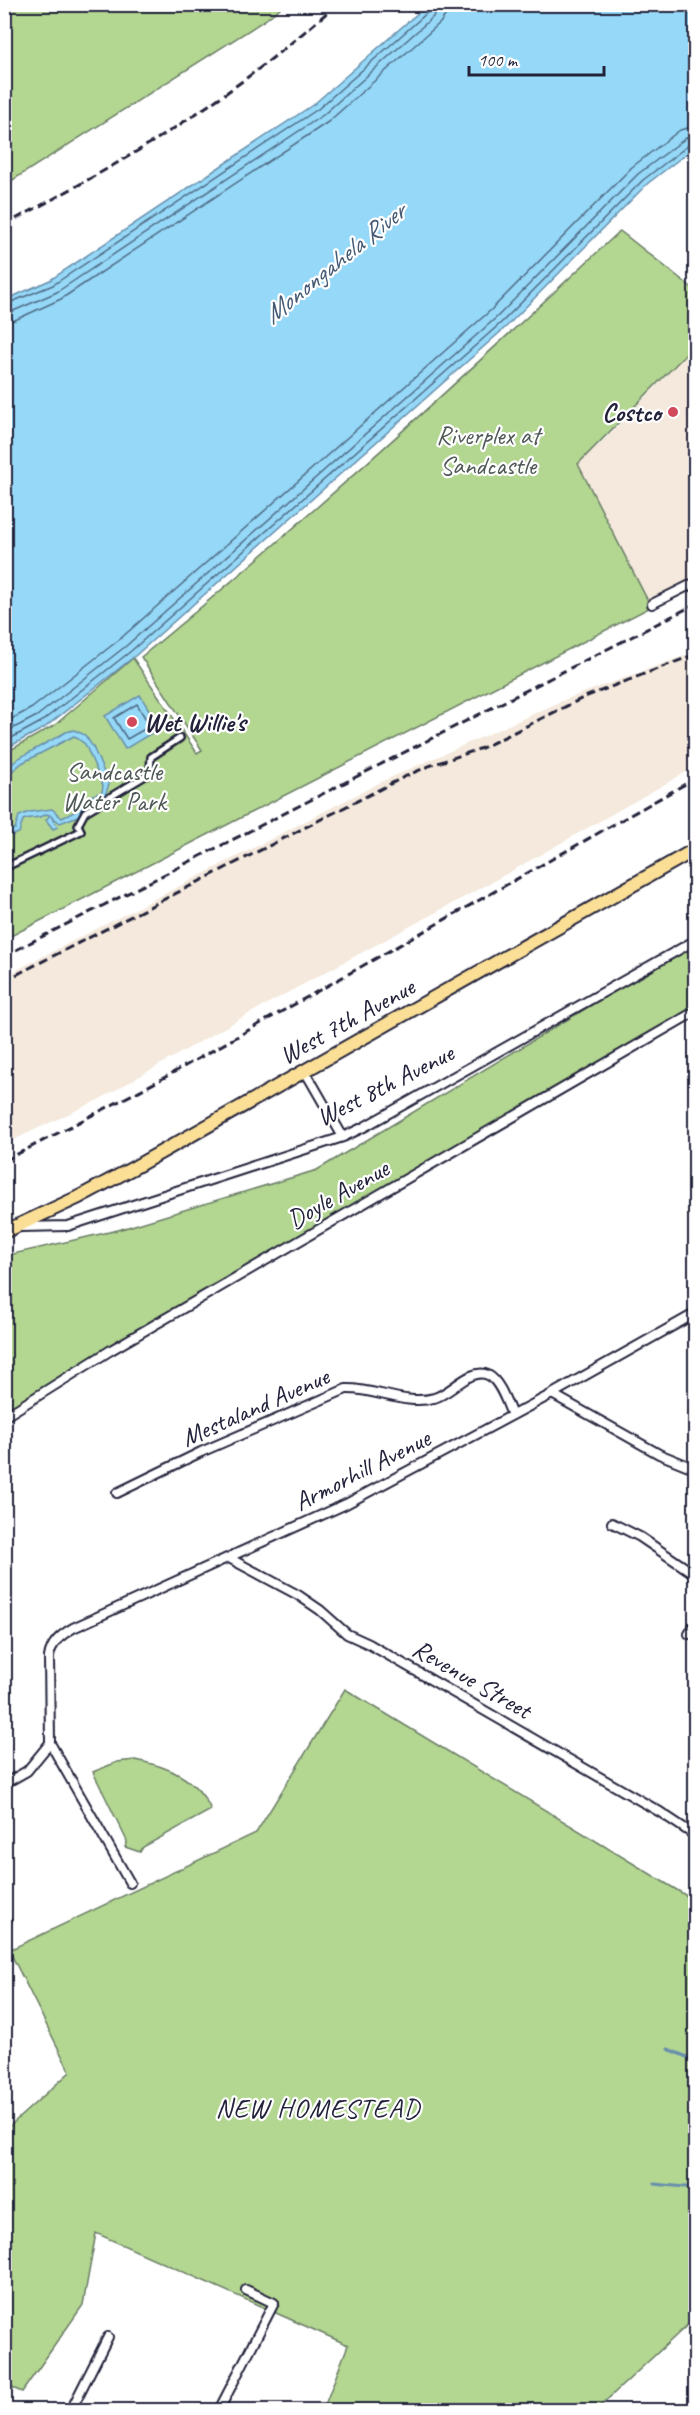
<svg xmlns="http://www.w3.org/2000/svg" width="700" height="2415" font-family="Caveat,sans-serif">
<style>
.built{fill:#f4e9dc}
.green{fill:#b3d691;stroke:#6a7c66;stroke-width:1.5}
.water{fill:#95d8f7;stroke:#678fac;stroke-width:1.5}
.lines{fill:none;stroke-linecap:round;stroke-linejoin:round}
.shore{stroke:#506b86;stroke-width:1.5}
.stream{stroke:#678fac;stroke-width:3}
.pedestrian-casing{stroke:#22223b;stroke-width:10}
.minor-casing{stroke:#22223b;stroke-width:12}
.primary-casing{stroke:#22223b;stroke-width:16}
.pedestrian{stroke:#fff;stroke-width:5}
.minor{stroke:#fff;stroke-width:8}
.primary{stroke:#fbdf96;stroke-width:12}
.rail{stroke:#22223b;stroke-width:3;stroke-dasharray:9 4.5;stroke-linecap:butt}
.poi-dot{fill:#d1495b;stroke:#fff;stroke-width:2}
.labels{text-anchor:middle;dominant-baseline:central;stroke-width:4.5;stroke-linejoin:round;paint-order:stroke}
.poi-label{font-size:26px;font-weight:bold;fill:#22223b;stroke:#fff;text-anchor:end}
.park-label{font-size:26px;fill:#4e5855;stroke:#fff}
.street-label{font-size:26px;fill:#22223b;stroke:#fff}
.water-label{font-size:27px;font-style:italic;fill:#445973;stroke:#fff}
.neighbourhood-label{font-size:27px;letter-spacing:1.5px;fill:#22223b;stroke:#fff}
</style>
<rect width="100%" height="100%" fill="#fff"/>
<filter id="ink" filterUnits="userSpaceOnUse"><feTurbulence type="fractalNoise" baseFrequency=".0167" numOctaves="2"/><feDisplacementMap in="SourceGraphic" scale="12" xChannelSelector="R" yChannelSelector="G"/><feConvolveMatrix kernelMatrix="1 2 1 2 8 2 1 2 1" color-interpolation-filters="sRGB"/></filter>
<g filter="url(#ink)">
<path class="built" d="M695,345V588L651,607L578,464L612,432Z
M695,652V767L492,882L243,1017L100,1099L5,1144V976L383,781L569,698Z"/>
<path class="green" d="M5,4H284V5L265,20L5,185Z
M620,231L695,290V345L578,464L651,607L5,939V753L55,725L133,658L197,753L202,750L141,657C306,522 463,377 620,231Z
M695,943V1011L5,1414L4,1256L118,1230L317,1170Z
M345,1689L695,1901V2318L596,2410H323L348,2345L96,2233L83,2305L22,2392L5,2385L4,2131L70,2072L9,1950L256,1833Z
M135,1760C167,1766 197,1778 211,1810L143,1847L140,1852L125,1847L127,1841L93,1772L117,1762Z"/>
<path class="water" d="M427,5H695V147L647,184L506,327L135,656L44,728L5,749V300L50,280L314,104Z
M140,695L160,728L125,749L105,716Z
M74,730L85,735L93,747L109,784L105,796L92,802L78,816L60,823L51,816L58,827L53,829L46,820L50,815L47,814C37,820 32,816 23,820L19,833L13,835H5V829H15L19,816L29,812L52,809L62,818L76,811L91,796L102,792L103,785L85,744L74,736L22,763L5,777V770L19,758L66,732Z"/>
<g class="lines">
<path class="shore" d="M4,305L53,285L318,109L428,12L430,4
M4,313L11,312L57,292L323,115L433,17L438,4
M4,322L15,320L61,299L328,122L440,23L445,16L447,4
M137,704L150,726L127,739L114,718Z
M4,723L32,708L120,639L491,310L632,167L680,130L696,126
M4,733L37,716L126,646L497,317L638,174L686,138L696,135
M4,742L41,722L131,651L502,322L643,180L690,144L696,143"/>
<path class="stream" d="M668,2049L687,2057L696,2065
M654,2184L696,2188"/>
<g class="pedestrian-casing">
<path id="pedestrian" d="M4,868L81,831L78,825L85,812L150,773L151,757L180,738"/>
</g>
<g class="minor-casing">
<path id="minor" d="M652,604L696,582
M305,1071L343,1137
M21,1227L68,1226L343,1137L364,1127L696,940
M552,1394L659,1454L696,1469
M4,1417L111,1350L696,1011
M117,1493L201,1452L346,1389C375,1388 405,1406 434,1398C451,1394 470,1367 488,1375C500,1381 507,1404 512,1415
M612,1523L640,1537L696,1575
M229,1558L298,1595L320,1610L347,1634L369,1644L660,1812L696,1836
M689,1634L696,1623
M4,1784L27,1771L50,1743
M130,1883L50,1743L49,1657C51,1643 61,1635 73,1628L346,1504L552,1394L696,1313
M4,1917L6,1921
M71,2410L108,2337
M219,2410L274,2303L246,2290
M689,2410L696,2405"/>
</g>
<g class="primary-casing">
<path id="primary" d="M4,1232L79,1197L135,1167L696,849"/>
</g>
<use href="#pedestrian" class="pedestrian"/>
<use href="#minor" class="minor"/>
<use href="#primary" class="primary"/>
<path class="rail" d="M4,225C77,187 149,147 216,100C258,71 298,38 337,4
M4,956L696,604
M4,981L404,777L429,766L482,748L585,697L696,654
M4,1161L160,1080L696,778"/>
</g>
</g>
<g class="poi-dot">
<circle cx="673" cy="412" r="6"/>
<circle cx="132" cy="722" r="6"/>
</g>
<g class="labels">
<g class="poi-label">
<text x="661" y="412">Costco</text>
<text x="144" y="722" text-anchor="start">Wet Willie's</text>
</g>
<g class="park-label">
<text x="488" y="435">Riverplex at<tspan x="488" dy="30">Sandcastle</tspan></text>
<text x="114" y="771">Sandcastle<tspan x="114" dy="30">Water Park</tspan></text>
</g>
<g class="street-label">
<text transform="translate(347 1021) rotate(-29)">West 7th Avenue</text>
<text transform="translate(385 1085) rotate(-27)">West 8th Avenue</text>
<text transform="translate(338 1194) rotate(-30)">Doyle Avenue</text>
<text transform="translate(255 1407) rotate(-24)">Mestaland Avenue</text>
<text transform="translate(362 1470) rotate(-27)">Armorhill Avenue</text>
<text transform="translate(472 1679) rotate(30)">Revenue Street</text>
</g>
<g class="water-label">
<text transform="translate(334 263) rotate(-39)">Monongahela River</text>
</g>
<g class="neighbourhood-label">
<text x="318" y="2108">NEW HOMESTEAD</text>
</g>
</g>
<rect width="700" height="2415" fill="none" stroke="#fff" stroke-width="24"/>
<rect x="12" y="12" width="676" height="2391" fill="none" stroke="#22223b" stroke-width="2" filter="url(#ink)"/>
<path d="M469 66v9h135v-9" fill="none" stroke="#22223b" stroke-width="3"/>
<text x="478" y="66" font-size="18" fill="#22223b" stroke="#ffffff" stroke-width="4.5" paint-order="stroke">100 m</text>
</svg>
